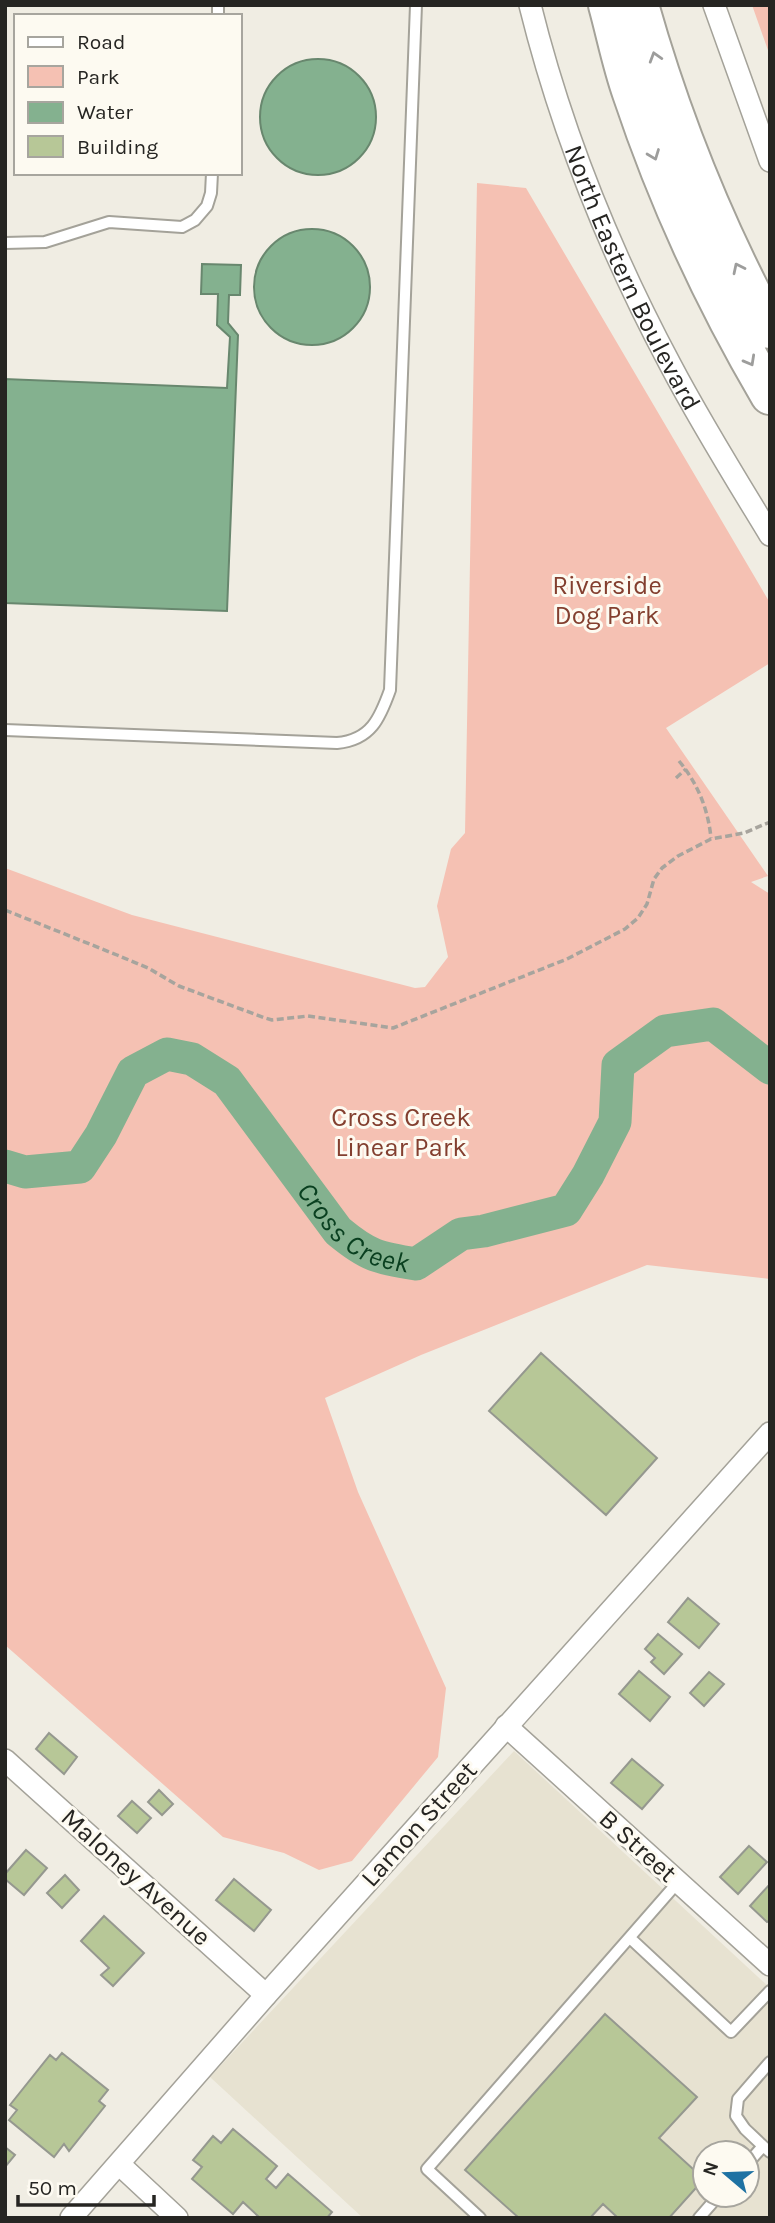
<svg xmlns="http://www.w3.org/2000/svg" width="775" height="2223" font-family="Karla,sans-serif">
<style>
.built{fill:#e7e2d1;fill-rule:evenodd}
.green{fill:#f5c1b3}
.water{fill:#84b18f;stroke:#68876e;stroke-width:2}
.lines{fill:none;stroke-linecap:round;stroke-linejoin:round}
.river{stroke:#84b18f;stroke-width:33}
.building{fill:#b7c797;stroke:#95988f;stroke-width:2}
.service-casing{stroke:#a4a299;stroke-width:14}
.minor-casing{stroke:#a4a299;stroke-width:24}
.motorway-casing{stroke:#a4a299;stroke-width:42}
.path{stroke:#a7a49d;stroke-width:3.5;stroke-dasharray:7 3.5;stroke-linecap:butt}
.service{stroke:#fff;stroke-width:10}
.minor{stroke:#fff;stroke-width:21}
.motorway{stroke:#fff;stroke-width:38}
.oneway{stroke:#9d9d9c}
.labels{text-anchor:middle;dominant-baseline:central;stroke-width:6;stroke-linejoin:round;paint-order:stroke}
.street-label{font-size:26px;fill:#262522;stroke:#fdfaf1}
.park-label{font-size:26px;fill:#833f2f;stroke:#fdfaf1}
.water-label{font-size:28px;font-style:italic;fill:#0a4020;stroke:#fdfaf1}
</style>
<rect width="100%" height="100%" fill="#f0ede3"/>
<path class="built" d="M514,1751L770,1988V2218H363L210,2077ZM705,2153H747V2195H705Z"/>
<path class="green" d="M752,5H770V56Z
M477,183L526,188L770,603V663L666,728L768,876L751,882L770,894V1279L647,1265L421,1355L325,1398L358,1492L446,1688L438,1757L352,1861L319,1870L284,1853L223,1837L5,1645V868L132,915L415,988L425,987L448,957L437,906L451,849L465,833Z"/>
<path class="water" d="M260 117a58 58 0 1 1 116 0a58 58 0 1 1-116 0Z
M254 287a58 58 0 1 1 116 0a58 58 0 1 1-116 0Z
M202,264L241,265L240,295H229L228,323L238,335L227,611L5,603V379L227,388L230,337L217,325L218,294H201Z"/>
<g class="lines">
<path class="river" id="s1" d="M5,1166L25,1172L80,1167L101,1135L133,1072L167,1054L192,1059L227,1081L338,1231C368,1256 378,1258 416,1264L461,1234L484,1231L566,1210L588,1175L615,1122L618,1065L665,1031L713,1024L770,1068"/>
</g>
<path class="building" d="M541,1353L657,1458L606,1515L489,1411Z
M688,1598L719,1624L699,1648L668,1622Z
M658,1634L682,1654L664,1674L651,1662L655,1658L645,1649Z
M639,1671L670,1697L650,1721L619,1694Z
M709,1672L724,1684L704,1706L690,1693Z
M49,1733L77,1757L64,1774L36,1749Z
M632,1759L663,1785L642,1809L611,1783Z
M159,1790L173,1804L162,1815L148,1802Z
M132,1801L151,1818L137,1833L118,1816Z
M749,1846L767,1862L738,1894L720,1877Z
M26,1850L47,1868L24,1895L5,1879V1874Z
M65,1875L79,1890L62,1908L47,1893Z
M234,1879L271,1910L254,1931L216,1900Z
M770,1884V1920L767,1922L750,1906Z
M104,1916L144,1953L113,1986L101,1975L109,1968L81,1941Z
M605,2014L697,2097L659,2138L704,2179L669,2218H618L603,2204L590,2218H519L465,2170Z
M62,2053L108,2090L99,2101L105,2106L69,2151L64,2144L54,2157L9,2120L17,2110L10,2105L50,2055L56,2060Z
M233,2129L277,2166L266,2179L276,2188L288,2174L332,2212L327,2218H260L243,2202L233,2214L192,2179L202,2167L193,2160L213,2136L221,2143Z
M5,2147L15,2155L5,2167Z"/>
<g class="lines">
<g class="service-casing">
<path id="service" d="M218,16V5
M5,243L45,242L109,222L182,227L195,220L207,206L211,193L212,173
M5,730L337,743C371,740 380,718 390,690L416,5
M630,1938L731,2032L770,1991
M763,2146L745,2129L736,2116L738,2099L770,2062
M747,2164L763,2146L770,2152
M480,2218L427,2169L678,1882
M699,2218L719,2195"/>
</g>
<g class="minor-casing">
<g id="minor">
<path id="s2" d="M530,5C561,130 610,252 671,366C701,423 736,479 770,535"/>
<path d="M714,5L770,161"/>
<path d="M506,1726L770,1965"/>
<path d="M5,1760L266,1995"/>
<path d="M119,2164L177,2218"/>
<path d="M71,2218L266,1995L770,1433"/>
</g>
</g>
<g class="motorway-casing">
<path id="motorway" d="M608,5C616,34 622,65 632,93C667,198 714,300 770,395
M639,5C671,118 714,226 770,329"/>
</g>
<path class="path" d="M679,761C698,784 708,809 711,838
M676,778L686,769
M5,910L117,955L148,968L179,986L265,1018L272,1020L308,1016L393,1028L567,959L625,929L638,918L647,904L654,879L662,868L678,856L711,839L744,833L770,822"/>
<use href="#service" class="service"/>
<use href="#minor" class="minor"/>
<use href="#motorway" class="motorway"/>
</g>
<defs><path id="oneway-chevron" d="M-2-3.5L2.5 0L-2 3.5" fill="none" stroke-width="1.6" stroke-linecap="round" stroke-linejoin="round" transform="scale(1.75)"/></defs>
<g class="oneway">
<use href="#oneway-chevron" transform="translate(655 57) rotate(-107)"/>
<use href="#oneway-chevron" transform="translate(654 155) rotate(69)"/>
<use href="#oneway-chevron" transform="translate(738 268) rotate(-116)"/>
<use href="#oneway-chevron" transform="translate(750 361) rotate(61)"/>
</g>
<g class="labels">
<g class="street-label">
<text stroke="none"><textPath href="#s2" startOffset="292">North Eastern Boulevard</textPath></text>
<text transform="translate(419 1824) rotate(-48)">Lamon Street</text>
<text transform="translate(638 1846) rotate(42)">B Street</text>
<text transform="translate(136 1877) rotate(42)">Maloney Avenue</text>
</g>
<g class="park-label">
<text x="607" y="585">Riverside<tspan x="607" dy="30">Dog Park</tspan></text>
<text x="401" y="1117">Cross Creek<tspan x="401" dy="30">Linear Park</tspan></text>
</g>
<g class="water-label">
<text stroke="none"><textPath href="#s1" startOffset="488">Cross Creek</textPath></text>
</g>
</g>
<rect width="775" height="2223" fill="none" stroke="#262522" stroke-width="14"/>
<rect x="14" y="14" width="228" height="161" fill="#fdfaf1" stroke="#a7a59e" stroke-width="2"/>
<rect x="28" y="37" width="35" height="10" fill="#ffffff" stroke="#a7a59e" stroke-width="2"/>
<text x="77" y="49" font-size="21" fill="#262522">Road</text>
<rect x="28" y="66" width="35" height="21" fill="#f5c1b3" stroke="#a7a59e" stroke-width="2"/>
<text x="77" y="84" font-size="21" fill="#262522">Park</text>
<rect x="28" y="102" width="35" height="21" fill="#84b18f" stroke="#a7a59e" stroke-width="2"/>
<text x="77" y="119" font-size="21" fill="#262522">Water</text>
<rect x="28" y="136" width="35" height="21" fill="#b7c797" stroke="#a7a59e" stroke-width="2"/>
<text x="77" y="154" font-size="21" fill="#262522">Building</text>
<g transform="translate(726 2174) rotate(289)"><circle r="33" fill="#fdfaf1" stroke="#a7a59e" stroke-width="2"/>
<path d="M0-5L12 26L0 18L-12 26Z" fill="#1f72a3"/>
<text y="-10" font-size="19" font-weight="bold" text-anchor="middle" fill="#262522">N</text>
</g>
<path d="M18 2195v10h136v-10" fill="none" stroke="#262522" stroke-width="3.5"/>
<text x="28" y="2195" font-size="21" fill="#262522" stroke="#fdfaf1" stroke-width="5" paint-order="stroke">50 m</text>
</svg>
